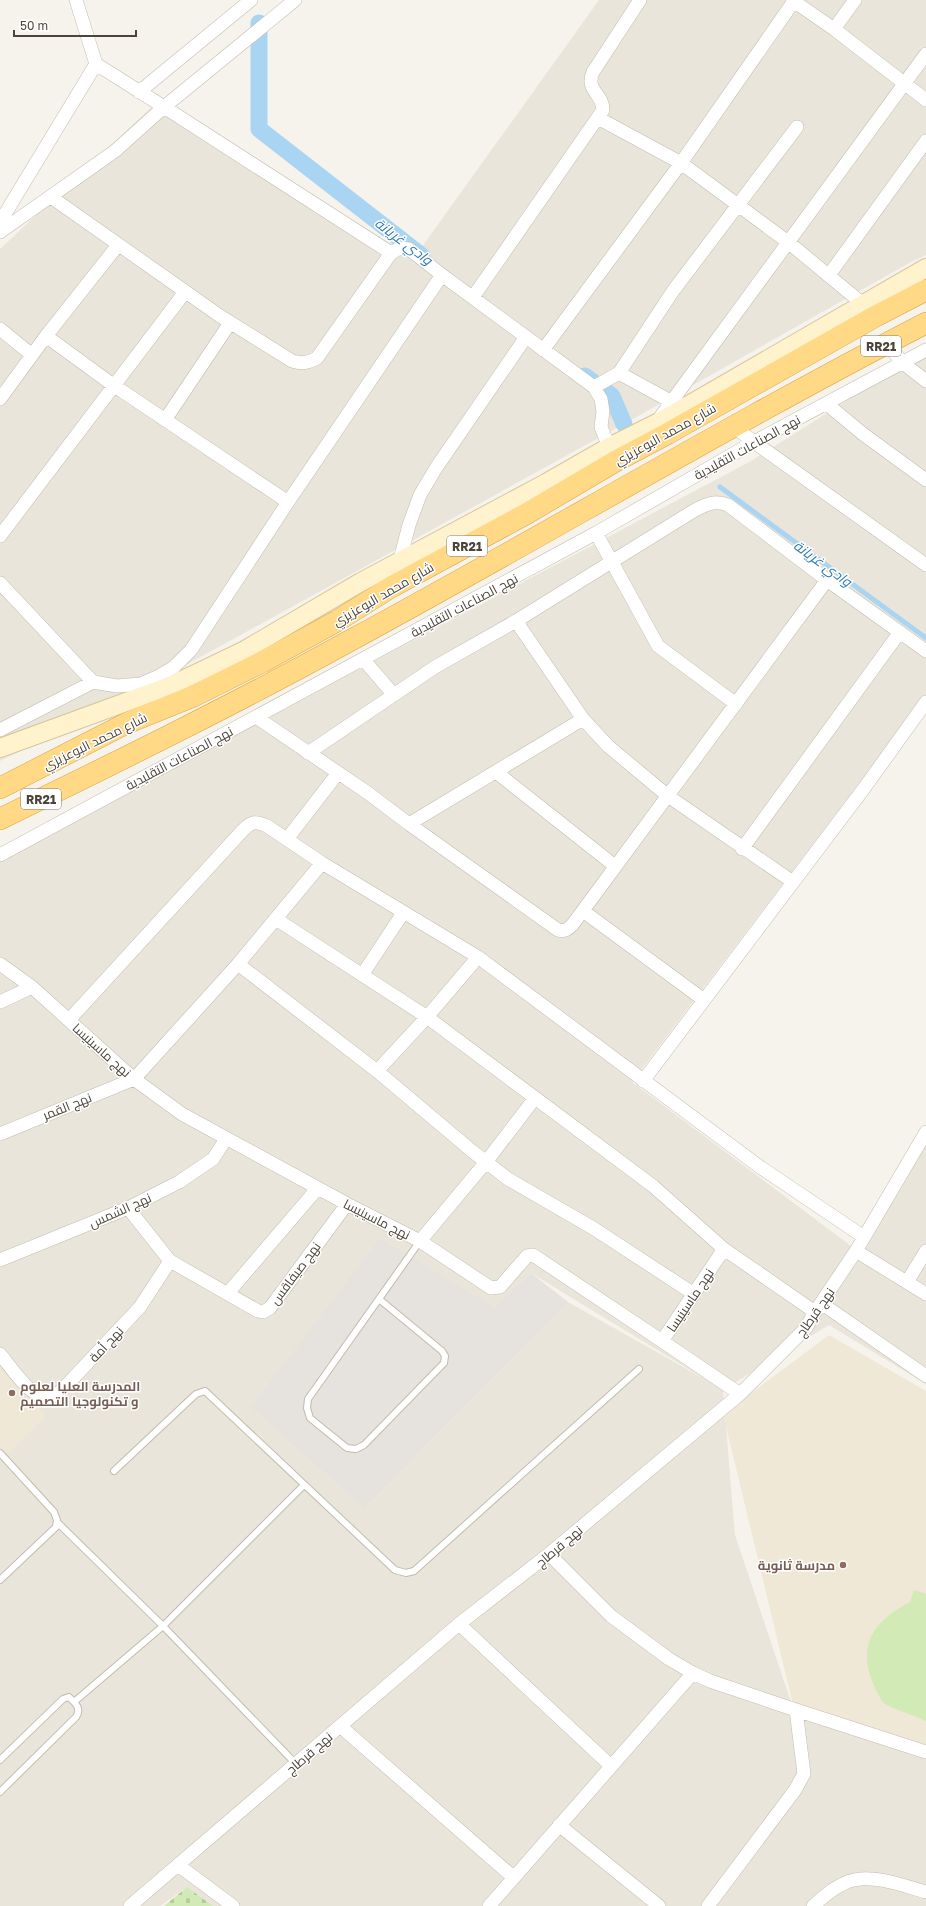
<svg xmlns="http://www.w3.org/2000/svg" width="926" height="1906" font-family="'Golos Text',Cairo,sans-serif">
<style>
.residential{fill:#eae5da;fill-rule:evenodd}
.industrial{fill:#e6e2dd}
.education{fill:#efe8d6}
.cemetery{fill:url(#cemetery-stones)}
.pitch{fill:#d2eab5}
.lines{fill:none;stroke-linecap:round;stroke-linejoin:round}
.stream{stroke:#a9d4f2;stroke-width:5}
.canal{stroke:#a9d4f2;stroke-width:17}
.service-casing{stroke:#c2bbae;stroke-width:8}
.minor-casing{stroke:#c2bbae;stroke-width:14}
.secondary-casing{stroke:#d6c79b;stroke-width:20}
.trunk-casing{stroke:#e0a43c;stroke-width:22}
.service{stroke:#fff;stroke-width:6}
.minor{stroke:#fff;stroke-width:13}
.secondary{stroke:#fff3cd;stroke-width:18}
.trunk{stroke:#ffd985;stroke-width:21}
.education-dot{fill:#8d6e63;stroke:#fff;stroke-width:1.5}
.labels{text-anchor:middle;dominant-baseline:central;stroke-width:3;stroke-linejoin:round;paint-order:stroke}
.shield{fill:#fff;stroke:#817c74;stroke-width:1}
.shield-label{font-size:12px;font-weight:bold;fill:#4b4439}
.street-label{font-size:13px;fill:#4b4439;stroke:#fff}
.education-label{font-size:13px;font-weight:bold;fill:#785e54;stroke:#fff;text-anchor:start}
.water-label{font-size:14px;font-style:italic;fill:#2e7ab2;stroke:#fff}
</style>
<defs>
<pattern id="cemetery-stones" width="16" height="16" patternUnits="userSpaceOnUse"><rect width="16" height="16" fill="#d2eab5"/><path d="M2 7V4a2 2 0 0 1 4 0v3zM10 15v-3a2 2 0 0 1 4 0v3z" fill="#b6ca9c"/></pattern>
</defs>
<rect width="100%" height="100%" fill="#f6f3ec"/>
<path class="residential" d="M599,0H926V255L911,262L624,424L108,708L0,761V249L159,100L414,258Z
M926,351V695L632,1082L855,1249L926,1127V1384L829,1325L723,1390L735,1535L796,1717L926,1747V1906H213L187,1887L160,1906H0V860L751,461ZM380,1238L495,1309L531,1273L708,1381L568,1302L365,1508Z"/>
<path class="industrial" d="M380,1238L495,1308L531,1273L568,1302L365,1508L251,1407Z"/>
<path class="education" d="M829,1335L926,1391V1747L796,1717L723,1414Z
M0,1369L47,1416L7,1454L0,1446Z"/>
<path class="cemetery" d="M187,1887L213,1906H164Z"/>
<path class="pitch" d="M914,1590L926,1594V1721C918,1717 888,1707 884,1703C878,1696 874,1686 871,1678C858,1640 878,1619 910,1602Z"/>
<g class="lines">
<path class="stream" d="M720,487L926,638"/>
<path class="canal" d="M259,23V129L422,256
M585,376L612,396L624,424"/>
<g class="service-casing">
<path id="service" d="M379,1299L442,1351L445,1356L444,1363L364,1445L356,1449L347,1448L310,1418L307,1408L308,1399L420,1241
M0,1453L54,1512L57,1520L56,1527L0,1580
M114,1471L196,1394L205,1391L395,1570L406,1573L414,1571L639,1369
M57,1522L163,1626L296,1764
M74,1702L163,1626L304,1485
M0,1760L63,1699L69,1697C75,1703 82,1708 76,1717L0,1792"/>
</g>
<g class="minor-casing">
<path id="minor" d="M76,0L96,64L164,107L295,0
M792,0L834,29L926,100
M834,29L855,0
M139,92L251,0
M598,118L681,163L788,242L863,304
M0,222L96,64
M0,232L115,151L164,107L391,253L317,358C308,363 302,364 292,361L220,316L51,197
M442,275L594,387L601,399L603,411L601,427L609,447
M829,275L926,141
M473,297L603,110C603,93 585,91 593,72L640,0
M0,329L32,355
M46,336L113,385L288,502
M886,343L903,363L926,381
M543,350L681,163L794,1
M594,387L619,373
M0,399L46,336L118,245
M672,402L619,373L673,291L797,127
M827,404L863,434L926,480
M165,420L230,323
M661,420V416L926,54
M733,426L754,442L926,565
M596,533L658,646L736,704
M0,536L185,292
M398,567L409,525L420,495L436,468L526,337
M0,583L93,682
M516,621L583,719L608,746L668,796L793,882
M363,659L394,695
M256,717L368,793L409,824L558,930C565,932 568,929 573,924L827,580
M0,730L93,682L117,686L141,684L157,677L174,667L191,650L288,502L442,275L409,249L400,248L391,253
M308,753L435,667L516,621L695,510C707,504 715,500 728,505L827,580L926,651
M496,772L615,866
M409,824L583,719
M287,839L338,773
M742,849L900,632
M0,855L596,533L754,442L926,350
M583,911L704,1000
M276,919L427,1017L478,957
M0,964L32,987L134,1079L182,1114L347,1204L420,1241L491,1288L500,1287L527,1256L533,1255L662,1341L724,1249
M238,964L377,1071L427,1017L653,1186L724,1249L815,1312
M362,975L403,913
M0,1002L32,987
M69,1020L243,830C252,821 256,821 267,826L322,863L478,957L760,1167L864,1237
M377,1071L472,1151L508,1179L593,1228L694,1294
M643,1081L865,787L926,702
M0,1134L134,1079L238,964L322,863
M420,1241L486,1162L535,1098
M856,1251L926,1294
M0,1260L128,1208L179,1182L213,1159L226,1139
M170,1261L258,1311L263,1312L270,1308L347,1204
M907,1282L926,1251
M228,1293L317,1189
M821,1303L926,1376
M662,1341L740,1394
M0,1354C12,1368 33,1404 54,1396C58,1394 61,1390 64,1388L140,1307L170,1261L128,1208
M549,1554L611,1616L669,1659L693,1673L710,1681L796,1710L926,1752
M459,1624L611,1766
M340,1726L513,1877
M559,1825L659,1906
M178,1865L233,1906
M130,1906L459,1624L549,1554L740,1394L806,1328L815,1312L856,1251L926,1132
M489,1906L693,1673
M708,1906L795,1790L804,1774L796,1710
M813,1906C824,1896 839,1883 854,1880C877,1875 904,1886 926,1892"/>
</g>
<g class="secondary-casing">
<path id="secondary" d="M0,748L170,686L245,650L361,582L546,483L609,447L661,421L926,268"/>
</g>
<g class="trunk-casing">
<path id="trunk" d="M0,788L127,723L194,696L262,662L337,621L393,586L526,514L616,461L667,434L876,316L926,290
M0,819C119,761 237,703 353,639C545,535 732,423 926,323"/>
</g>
<use href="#service" class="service"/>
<use href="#minor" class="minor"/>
<use href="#secondary" class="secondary"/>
<use href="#trunk" class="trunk"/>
</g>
<g class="education-dot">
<circle cx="12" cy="1393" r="4"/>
<circle cx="843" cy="1565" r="4"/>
</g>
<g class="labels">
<g class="shield">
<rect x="861" y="336" width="40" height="20" rx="3"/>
<rect x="447" y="536" width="40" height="20" rx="3"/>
<rect x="21" y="789" width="40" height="20" rx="3"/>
</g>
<g class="shield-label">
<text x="881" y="346">RR21</text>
<text x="467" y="546">RR21</text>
<text x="41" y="799">RR21</text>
</g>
<g class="street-label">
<text transform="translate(665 434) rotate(-29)">شارع محمد البوعزيزي</text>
<text transform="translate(747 447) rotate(-29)">نهج الصناعات التقليدية</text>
<text transform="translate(383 594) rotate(-30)">شارع محمد البوعزيزي</text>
<text transform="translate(464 605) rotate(-28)">نهج الصناعات التقليدية</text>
<text transform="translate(95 741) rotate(-26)">شارع محمد البوعزيزي</text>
<text transform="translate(179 758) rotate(-28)">نهج الصناعات التقليدية</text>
<text transform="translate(102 1050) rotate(42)">نهج ماسينيسا</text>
<text transform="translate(67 1106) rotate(-22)">نهج القمر</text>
<text transform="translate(120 1210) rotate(-24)">نهج الشمس</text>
<text transform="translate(377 1219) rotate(27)">نهج ماسينيسا</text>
<text transform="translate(295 1273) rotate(-53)">نهج صيفاقس</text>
<text transform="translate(690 1300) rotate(-56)">نهج ماسينيسا</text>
<text transform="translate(815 1312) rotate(-55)">نهج قرطاج</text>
<text transform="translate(106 1344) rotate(-47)">نهج أمة</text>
<text transform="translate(559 1546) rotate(-40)">نهج قرطاج</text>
<text transform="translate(309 1753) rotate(-41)">نهج قرطاج</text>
</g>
<g class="education-label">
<text x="20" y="1386">المدرسة العليا لعلوم<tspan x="20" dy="15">و تكنولوجيا التصميم</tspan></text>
<text x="835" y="1565" text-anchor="end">مدرسة ثانوية</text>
</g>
<g class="water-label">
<text transform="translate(404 241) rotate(37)">وادي غريانة</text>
<text transform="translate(823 563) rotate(36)">وادي غريانة</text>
</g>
</g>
<path d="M14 30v6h122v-6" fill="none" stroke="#4b4439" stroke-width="2"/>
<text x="20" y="30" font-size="12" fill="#4b4439" stroke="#ffffff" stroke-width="3" paint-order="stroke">50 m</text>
</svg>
